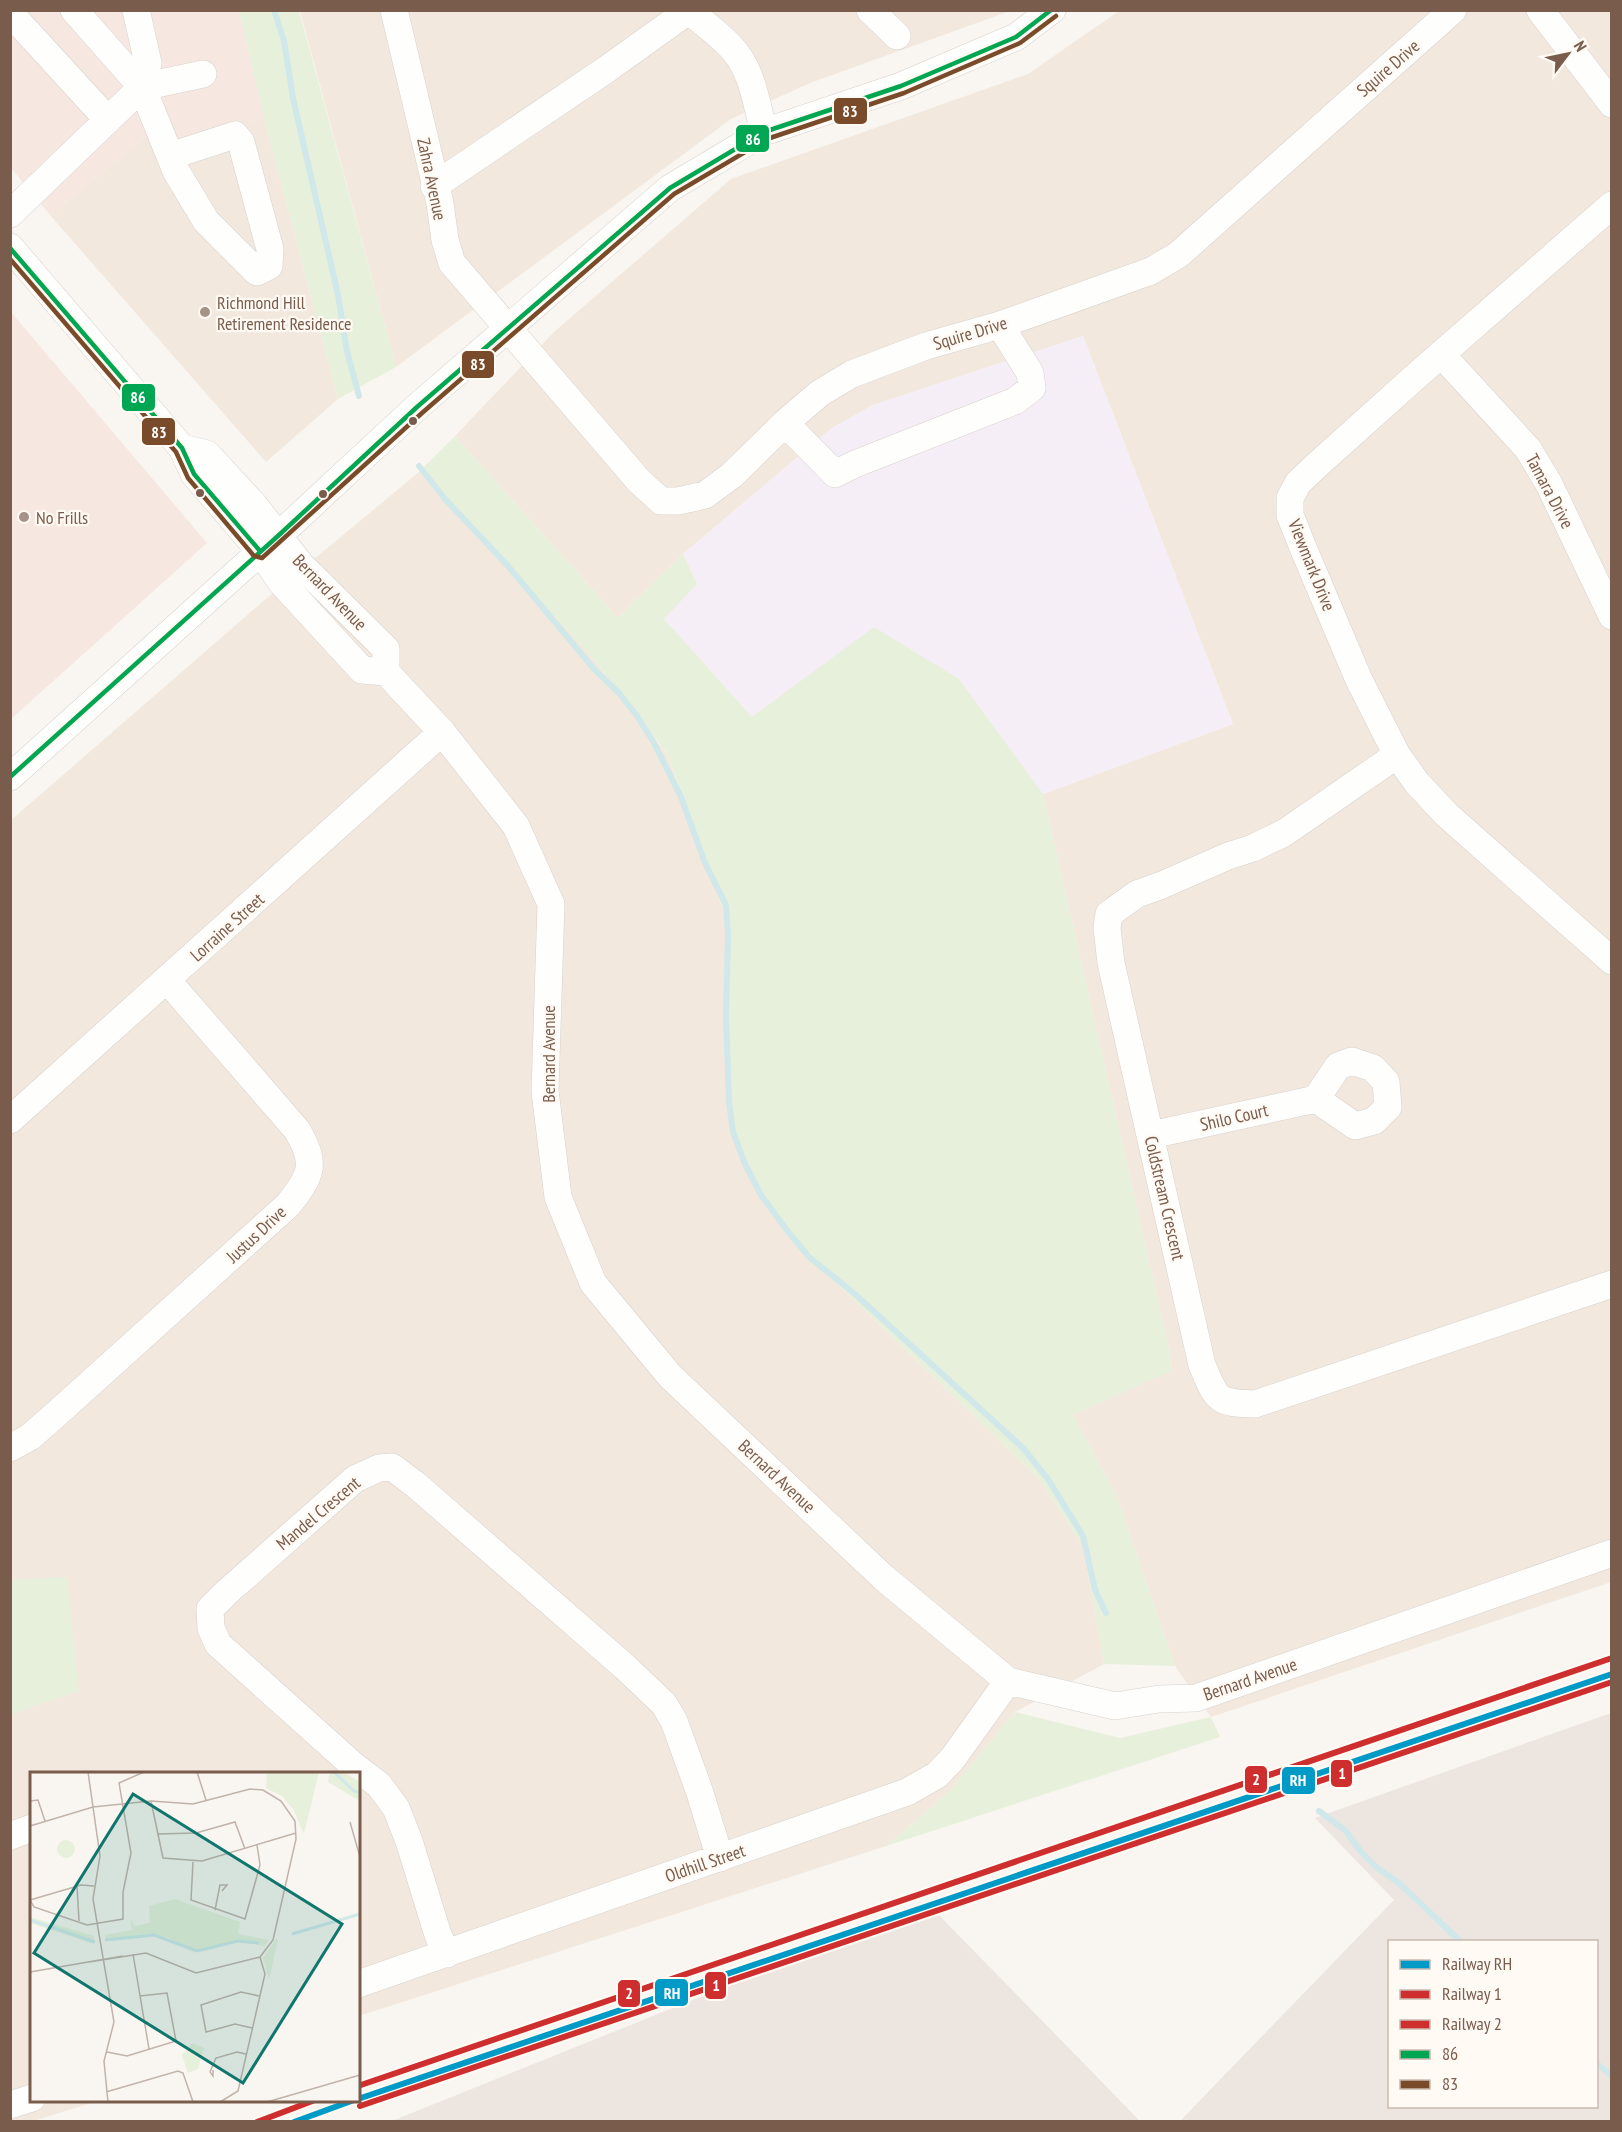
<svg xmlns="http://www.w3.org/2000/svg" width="1622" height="2132" font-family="'PT Sans Narrow',sans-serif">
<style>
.residential{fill:#f2e8de}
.commercial{fill:#f6e8e1}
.industrial{fill:#ede5e0;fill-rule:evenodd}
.education{fill:#f6eef6}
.green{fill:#e7f0db}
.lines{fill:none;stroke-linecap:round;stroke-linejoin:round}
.stream{stroke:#d0e8ea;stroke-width:6}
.minor-casing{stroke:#d7d1cb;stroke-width:28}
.minor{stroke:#fefefd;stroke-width:27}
.bus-1-casing{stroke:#fffaf3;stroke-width:9}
.bus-2-casing{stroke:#fffaf3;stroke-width:9}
.bus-1{stroke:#00a651;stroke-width:4.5}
.bus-2{stroke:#7a4b2a;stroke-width:4.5}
.rail-1-casing{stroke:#fffaf3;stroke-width:10}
.rail-2-casing{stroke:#fffaf3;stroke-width:10}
.rail-3-casing{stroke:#fffaf3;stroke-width:10}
.rail-1{stroke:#009ac7;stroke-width:6}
.rail-2{stroke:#cf2e2f;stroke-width:6}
.rail-3{stroke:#cf2e2f;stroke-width:6}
.poi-dot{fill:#a69286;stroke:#fffaf3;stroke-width:2}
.bus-dot{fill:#7a5c4d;stroke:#fffaf3;stroke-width:2}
.labels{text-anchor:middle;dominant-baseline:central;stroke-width:4.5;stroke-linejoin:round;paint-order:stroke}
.street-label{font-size:18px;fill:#7a5c4d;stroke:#fffaf3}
.poi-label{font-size:18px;fill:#7a5c4d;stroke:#fffaf3;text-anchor:start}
.inset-river{fill:none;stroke:#d0e8ea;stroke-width:3}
.inset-road{fill:none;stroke:#c2b3aa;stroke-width:1.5}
.view{fill:#0f766e;fill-opacity:0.15;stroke:#0f766e;stroke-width:3}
.inset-edge{fill:none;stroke:#7a5c4d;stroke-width:3}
.line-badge{stroke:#fffaf3;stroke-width:2}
.badge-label{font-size:16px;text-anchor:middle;font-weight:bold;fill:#fff}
</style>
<rect width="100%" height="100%" fill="#f9f5f0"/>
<path class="residential" d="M300,11H1010L810,83L731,119L396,367Z
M1119,11H1611V1582L1211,1717L1175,1666L1116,1495L1073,1415L1171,1370L1170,1354L1043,794L1233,724L1083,336L873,405L832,428L683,554L618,618L455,436L554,332L731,179L1028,74Z
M264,118L338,399L266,462L50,215L155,129L172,146Z
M419,472L586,650L668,756L728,924L727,1041L786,1234L1039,1479L1083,1546L1104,1664L1015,1712L947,1794L886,1846L359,2016L358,1774H32V2100L98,2101L33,2121H11L10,821L260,604Z"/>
<path class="commercial" d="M10,11H239L264,118L172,146L154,130L50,215L11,168Z
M11,312L207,543L11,719H10Z"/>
<path class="industrial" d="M1611,1713V2121H1180L1394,1900L1315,1818ZM1390,1942H1596V2106H1390Z
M929,1905L1140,2121H392Z"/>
<path class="education" d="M1083,336L1233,724L1043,794L959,679L752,717L663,619L697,584L683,554L832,428L873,405Z"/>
<path class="green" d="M239,11H299L396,367L338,399L264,118Z
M455,436L618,618L683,554L697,584L664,619L752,717L874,627L959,679L1043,794L1170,1354L1171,1371L1073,1415L1116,1495L1175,1666L1104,1664L1083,1546L1039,1479L786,1234L730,1134L727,1041L728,924L668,755L586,650L419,472Z
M67,1577L79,1691L11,1714V1580Z
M1015,1712L1120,1738L1211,1717L1220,1737L886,1846L947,1794Z"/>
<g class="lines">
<path class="stream" d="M274,10L284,41L293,98L338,295L347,351L359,396
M419,466L445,499L507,565L594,669L619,693L637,716L654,743L681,797L705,863L726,905L728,934L726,1017L729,1101L733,1132L745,1164L761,1195L789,1233L809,1257L856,1295L1023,1448L1048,1479L1083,1536L1095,1590L1106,1613
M1319,1811L1346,1831L1361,1852L1376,1867L1399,1883L1461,1942
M1596,2063L1612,2076"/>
<g class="minor-casing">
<path id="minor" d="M74,10L142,87L176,171L206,221L257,272L269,266L270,249L241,142L235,135L170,156
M394,10L440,203L445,240L452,263L639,481L661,501H678L705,495L732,475L785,423L820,393L852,374L926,346L1000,325L1151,271L1178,255L1453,10
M688,10C704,24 723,36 736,53C753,74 757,107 764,132
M870,10L897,36
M1540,10L1612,104
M10,13L108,120
M142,87L203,74
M434,186L607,69L688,11
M1612,205L1415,377L1317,465L1298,483L1290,498V515L1304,550L1359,680L1397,755L1417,783L1447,815L1612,961
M10,214L142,87L148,63L136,10
M10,247L182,448L194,474L260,551L281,582L362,670L386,672
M1441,354L1528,449L1549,484L1612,616
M785,423L835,474L855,464L1015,401L1032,388L1030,373L1000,325
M182,448L207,454L254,505L301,565L386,649V672L442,732L516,826L551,904L545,1091L558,1197L593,1283L670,1376L884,1578L1008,1681L1115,1706L1159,1699L1196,1698L1612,1553
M1397,755L1284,833L1253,848L1228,856L1162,885L1137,894L1109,914L1107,928L1111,963L1202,1365C1217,1400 1216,1403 1255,1404L1612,1284
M10,777L279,535L417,407L670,188L764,132L901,86L1016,37L1052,10
M10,1120L442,732
M1151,1135L1316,1099L1338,1066L1352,1061L1373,1068L1386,1082L1388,1107L1374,1121L1355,1126L1316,1099
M10,1448L30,1437L54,1416L288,1205C312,1175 317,1164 297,1130L167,980
M10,1836L32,1828
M447,1954L438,1935L409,1841L396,1808L379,1785L354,1766L218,1644L211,1628L210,1609L227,1592L355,1479L379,1468L392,1467L416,1485L625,1667L664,1704L674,1721L699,1790L720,1858
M358,1984L907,1792L937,1775L953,1758L1008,1681
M10,2105L32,2098"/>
</g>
<use href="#minor" class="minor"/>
<g class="bus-1-casing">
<path id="bus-1" d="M10,248L182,448L194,474L260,551
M10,777L279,535L417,407L670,188L764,132L901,86L1016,37L1051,10"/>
</g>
<g class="bus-2-casing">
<path id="bus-2" d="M10,259L176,452L188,478L254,556L262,558L422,413L674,194L767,139L904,93L1020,43L1056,16"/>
</g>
<use href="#bus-1" class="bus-1"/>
<use href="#bus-2" class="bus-2"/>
<g class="rail-1-casing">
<path id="rail-1" d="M358,2099L1612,1674
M294,2122L354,2100"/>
</g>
<g class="rail-2-casing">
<path id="rail-2" d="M360,2106L1612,1682"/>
</g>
<g class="rail-3-casing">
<path id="rail-3" d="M358,2086L1612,1658
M257,2122L315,2100"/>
</g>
<use href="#rail-1" class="rail-1"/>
<use href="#rail-2" class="rail-2"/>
<use href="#rail-3" class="rail-3"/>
</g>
<g class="poi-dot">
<circle cx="205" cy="312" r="6"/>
<circle cx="24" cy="517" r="6"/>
</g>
<g class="bus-dot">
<circle cx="413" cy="421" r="5"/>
<circle cx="200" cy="493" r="5"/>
<circle cx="323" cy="494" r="5"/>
</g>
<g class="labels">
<g class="street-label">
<text transform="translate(1388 68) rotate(-41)">Squire Drive</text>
<text transform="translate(432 179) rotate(78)">Zahra Avenue</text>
<text transform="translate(970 333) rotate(-17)">Squire Drive</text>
<text transform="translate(1550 491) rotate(62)">Tamara Drive</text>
<text transform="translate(1312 565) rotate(68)">Viewmark Drive</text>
<text transform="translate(330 592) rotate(46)">Bernard Avenue</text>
<text transform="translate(227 927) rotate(-42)">Lorraine Street</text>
<text transform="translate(548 1054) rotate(-90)">Bernard Avenue</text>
<text transform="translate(1234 1117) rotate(-13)">Shilo Court</text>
<text transform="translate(1165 1198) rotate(77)">Coldstream Crescent</text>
<text transform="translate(256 1234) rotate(-43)">Justus Drive</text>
<text transform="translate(777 1476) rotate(43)">Bernard Avenue</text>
<text transform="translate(318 1513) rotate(-40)">Mandel Crescent</text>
<text transform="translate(1250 1679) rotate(-19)">Bernard Avenue</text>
<text transform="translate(705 1863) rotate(-19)">Oldhill Street</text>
</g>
<g class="poi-label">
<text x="217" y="302">Richmond Hill<tspan x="217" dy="21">Retirement Residence</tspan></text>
<text x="36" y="517">No Frills</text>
</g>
</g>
<g transform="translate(30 1772)">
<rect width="330" height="330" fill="#f9f5f0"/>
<path d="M237,0H289L274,62L263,37L252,24L236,16ZM300,0H313L330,10V29L298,10ZM27 77a9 9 0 1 1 18 0a9 9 0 1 1-18 0ZM145,127L210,150L208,162L239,168L234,174L212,169L173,179H160L139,166L119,162L76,169L75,163L102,158L100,148L105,154L120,151L119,134ZM0,145L64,164V172L0,151ZM246,167L248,168L239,207L233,186ZM162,271L174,276L168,297L158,301L152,283Z" fill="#e7f0db"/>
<path class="inset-river" d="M304,0L324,19L330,20M0,148L65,170M262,162L330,142M75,168L124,163L167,179L208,169L229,171"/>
<path class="inset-road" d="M58,0L70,84L63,127L84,250L74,289L78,330M167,0L176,28M0,29L8,28L15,49M121,29L133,86L172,89L266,61M320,50L330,85M0,54L63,35L121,29L163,32L220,17L233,18L251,29L265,49L266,67L243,168L230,185L166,201L116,181L59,190M127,62L166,61L205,50L215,77M163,90L161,128L215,147L230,93L227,73M47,114L49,149M0,128L4,135L57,153L93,147V120L101,81L89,11L114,0M0,128L51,113L64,114M185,138L190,113H197L192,119M103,182L119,277M0,200L93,184M222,256L205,252L176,260L171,233L211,220L229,224M77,280L97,284L146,269L137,221L110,224M183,298V304L180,300L186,286L207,280L216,282M76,320L148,299L153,301L163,330M190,330L208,319L235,202L230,185M237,330L330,303"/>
<path class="view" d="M103,22L312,152L213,311L4,181Z"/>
<rect width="330" height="330" class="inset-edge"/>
</g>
<g class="line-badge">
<rect x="833" y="97" width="35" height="28" rx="6" fill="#7a4b2a"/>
<rect x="735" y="124" width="35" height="29" rx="6" fill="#00a651"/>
<rect x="461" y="350" width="34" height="29" rx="6" fill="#7a4b2a"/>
<rect x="121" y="383" width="35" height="29" rx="6" fill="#00a651"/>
<rect x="141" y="417" width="35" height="29" rx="6" fill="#7a4b2a"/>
<rect x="1330" y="1759" width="23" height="29" rx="6" fill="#cf2e2f"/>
<rect x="1244" y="1765" width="24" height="29" rx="6" fill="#cf2e2f"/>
<rect x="1281" y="1766" width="35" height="29" rx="6" fill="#009ac7"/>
<rect x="704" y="1971" width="23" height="29" rx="6" fill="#cf2e2f"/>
<rect x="654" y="1978" width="35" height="29" rx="6" fill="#009ac7"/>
<rect x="617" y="1979" width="24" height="29" rx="6" fill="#cf2e2f"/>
</g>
<g class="badge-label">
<text x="850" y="117">83</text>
<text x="753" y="145">86</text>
<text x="478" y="370">83</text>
<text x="138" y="403">86</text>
<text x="159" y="438">83</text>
<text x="1342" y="1779">1</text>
<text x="1256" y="1785">2</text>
<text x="1298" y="1786">RH</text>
<text x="716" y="1991">1</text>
<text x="672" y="1999">RH</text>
<text x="629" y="1999">2</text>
</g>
<rect width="1622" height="2132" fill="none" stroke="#7a5c4d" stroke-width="24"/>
<rect x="1388" y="1940" width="210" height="168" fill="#fffaf3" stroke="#cabbb1" stroke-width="1.5"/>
<rect x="1400" y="1960" width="30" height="9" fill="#009ac7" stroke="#cabbb1" stroke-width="1.5"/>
<text x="1442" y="1970" font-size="18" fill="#7a5c4d">Railway RH</text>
<rect x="1400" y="1990" width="30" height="9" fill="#cf2e2f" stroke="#cabbb1" stroke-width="1.5"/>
<text x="1442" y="2000" font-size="18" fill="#7a5c4d">Railway 1</text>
<rect x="1400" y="2020" width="30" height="9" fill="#cf2e2f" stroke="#cabbb1" stroke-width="1.5"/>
<text x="1442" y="2030" font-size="18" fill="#7a5c4d">Railway 2</text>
<rect x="1400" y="2050" width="30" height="9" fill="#00a651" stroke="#cabbb1" stroke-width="1.5"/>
<text x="1442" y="2060" font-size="18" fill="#7a5c4d">86</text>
<rect x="1400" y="2080" width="30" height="9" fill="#7a4b2a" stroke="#cabbb1" stroke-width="1.5"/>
<text x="1442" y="2090" font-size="18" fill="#7a5c4d">83</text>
<g transform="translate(1568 54) rotate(58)" stroke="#fffaf3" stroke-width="4.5" paint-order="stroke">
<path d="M0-4.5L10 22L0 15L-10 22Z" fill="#7a5c4d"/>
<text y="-9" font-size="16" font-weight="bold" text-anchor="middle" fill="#7a5c4d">N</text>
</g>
</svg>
